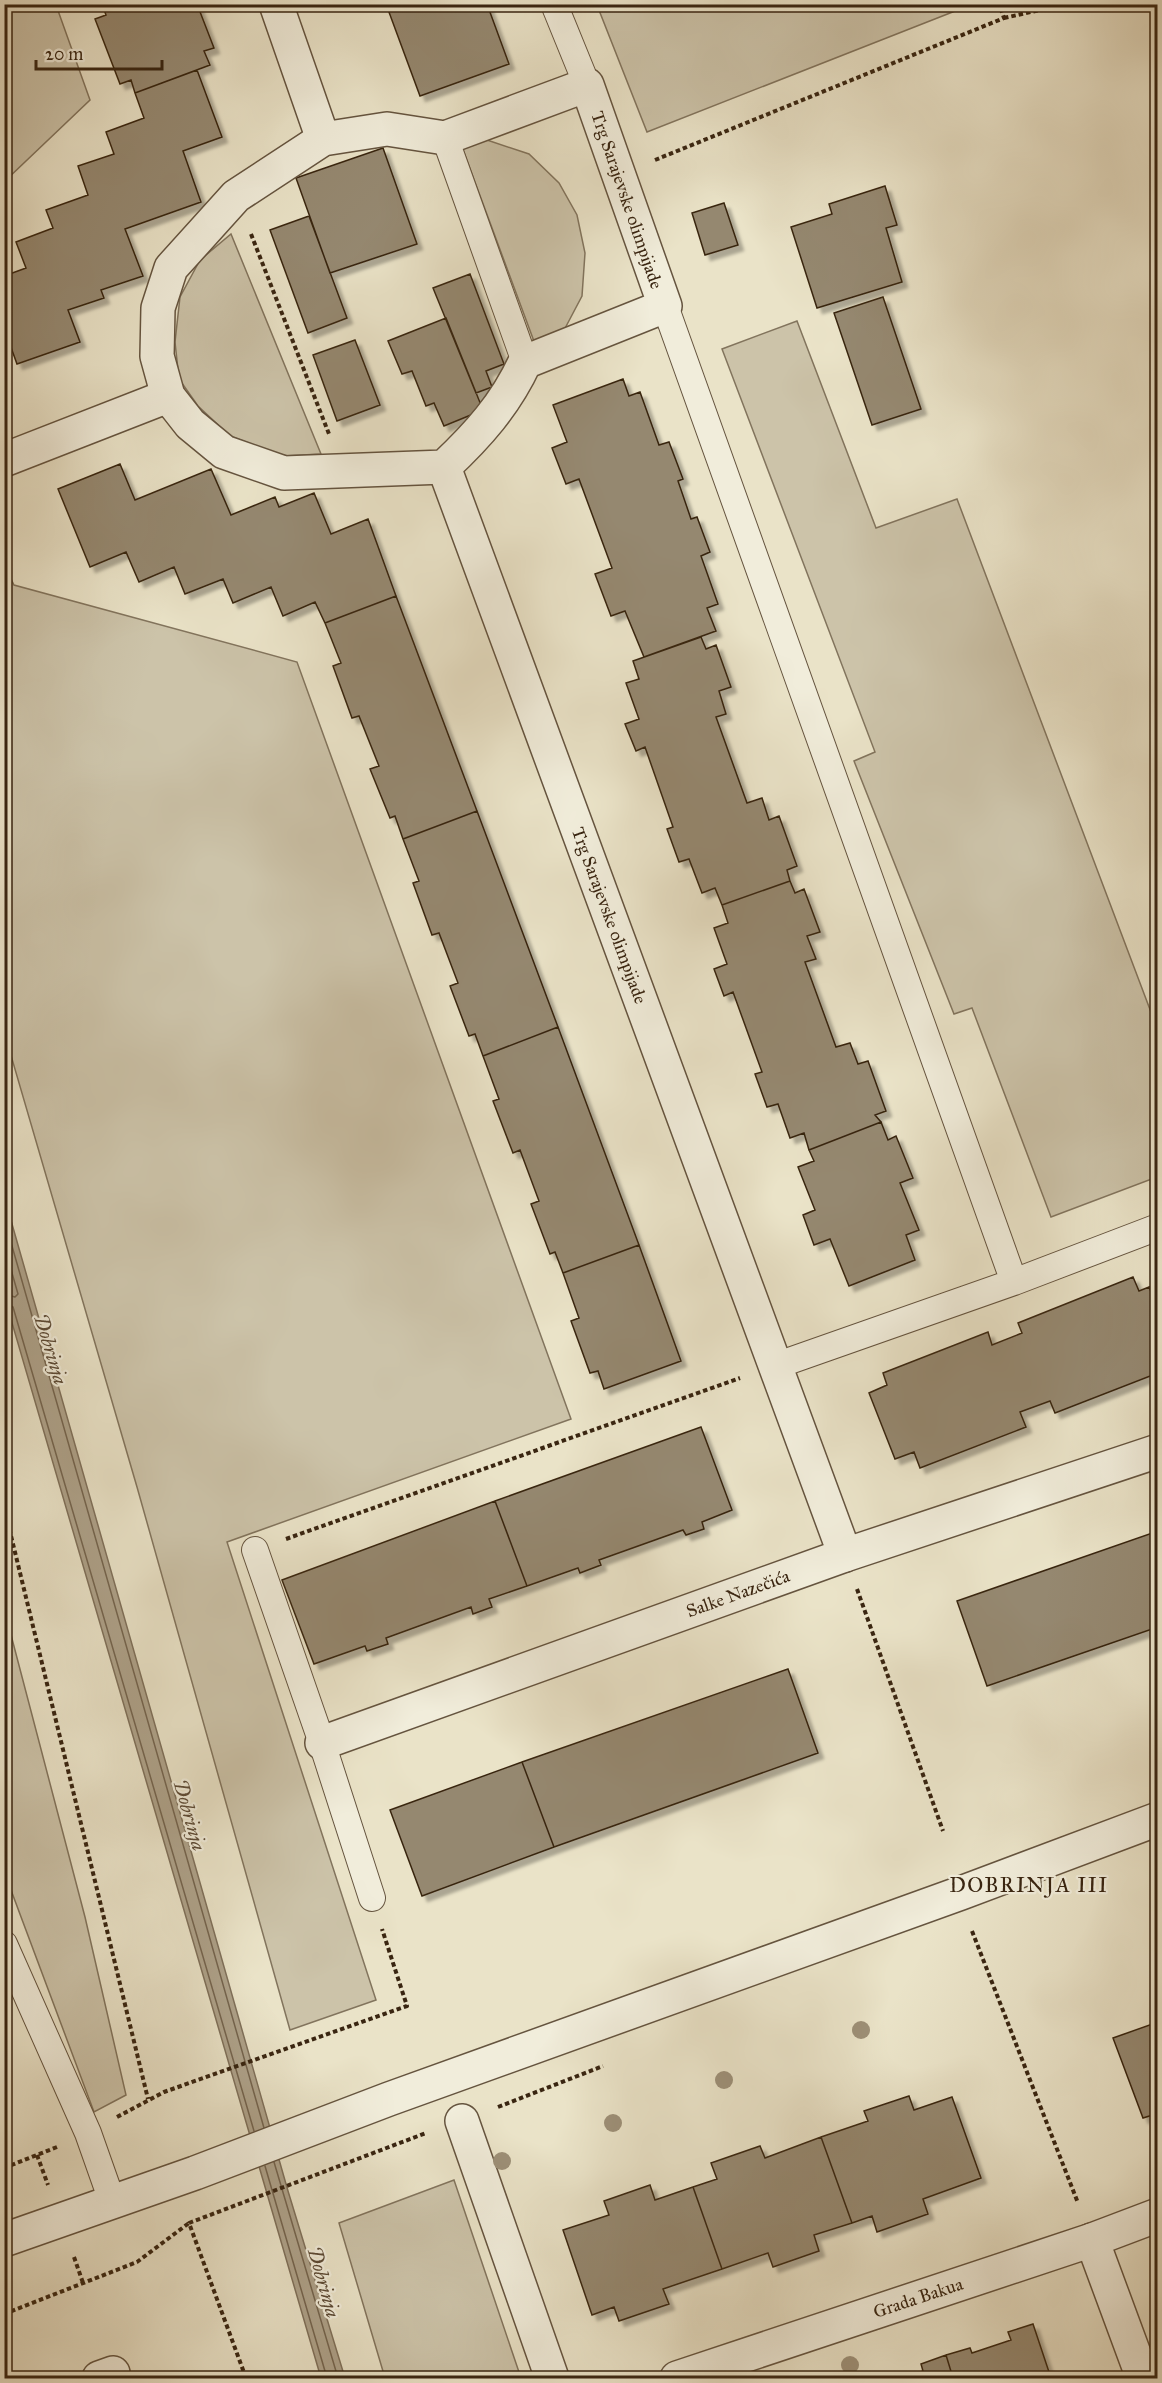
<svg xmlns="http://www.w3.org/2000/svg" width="1162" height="2383" font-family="'IM FELL Great Primer',serif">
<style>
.green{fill:#ccc3a9;stroke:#82745d;stroke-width:1.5}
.water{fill:#aea28a;stroke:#7f705a;stroke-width:1.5}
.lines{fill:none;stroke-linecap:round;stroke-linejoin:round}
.shore{stroke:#74644e;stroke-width:1.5}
.building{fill:#958870;stroke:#392511;stroke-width:1.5;filter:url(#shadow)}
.service-casing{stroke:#65543f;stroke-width:28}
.minor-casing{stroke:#65543f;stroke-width:36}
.tertiary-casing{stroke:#65543f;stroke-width:36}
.path{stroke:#392511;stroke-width:4;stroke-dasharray:4.5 3;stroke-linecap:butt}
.service{stroke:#f1eddb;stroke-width:26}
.minor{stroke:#f1eddb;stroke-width:33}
.tertiary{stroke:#f1eddb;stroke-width:33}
.tree{fill:#9d9078}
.labels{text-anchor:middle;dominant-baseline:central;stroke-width:4.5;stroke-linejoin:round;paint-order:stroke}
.street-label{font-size:18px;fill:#392511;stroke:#f1eddb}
.water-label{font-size:20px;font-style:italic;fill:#5c4a35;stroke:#f1eddb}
.quarter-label{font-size:21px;letter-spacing:1.5px;fill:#392511;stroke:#f1eddb}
</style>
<defs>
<filter id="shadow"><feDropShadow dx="5.5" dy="5.5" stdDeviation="1.5" flood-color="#0004"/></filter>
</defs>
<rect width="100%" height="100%" fill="#eae3c8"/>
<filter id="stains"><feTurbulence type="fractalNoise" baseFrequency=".00333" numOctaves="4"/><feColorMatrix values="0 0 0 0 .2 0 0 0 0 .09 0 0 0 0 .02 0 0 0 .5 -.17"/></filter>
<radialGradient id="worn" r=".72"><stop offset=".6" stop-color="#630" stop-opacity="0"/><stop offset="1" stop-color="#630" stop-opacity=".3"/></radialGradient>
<path class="green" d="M5,4L56,5L90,100L5,181Z
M973,4L647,132L597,5V4Z
M484,139L529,154L559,183L577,215L585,253L582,296L562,334L535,344L462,147Z
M231,234L321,454L283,456L230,436L198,406L179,379L175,342L180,297L200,260Z
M797,321L876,528L957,499L1157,1028V1177L1051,1217L972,1008L954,1014L854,761L875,752L722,349Z
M5,567L14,585L297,662L571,1419L227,1542L376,2000L290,2030L137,1487L5,1035Z
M5,1612L85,1917L126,2095L94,2112L5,1874Z
M454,2180L521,2378H385L339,2223Z"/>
<path class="water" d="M4,1196L288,2191L345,2378H321L5,1299Z"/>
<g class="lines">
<path class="shore" d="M4,1218L264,2128
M4,1245L18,1294L15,1297L4,1294
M4,1302L13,1307L254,2131
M274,2162L338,2378
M265,2166L327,2378"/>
</g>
<path class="building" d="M102,4H197L214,48L204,51L210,65L135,93L131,80L120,84L95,19L106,15Z
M386,4H487L509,64L420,96Z
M197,70L222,137L183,151L201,202L125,229L143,276L101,290L104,298L68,310L80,342L17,364L4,328V276L26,268L16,242L53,228L46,210L88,195L78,166L114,154L106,132L144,118L135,93Z
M383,148L417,244L330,273L296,178Z
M885,186L897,225L886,228L902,282L817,308L791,227L832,214L829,204Z
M724,203L738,245L705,255L692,213Z
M309,216L347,318L308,333L270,230Z
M470,274L504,364L486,371L492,387L476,393L433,288Z
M883,297L921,409L872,425L834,313Z
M446,318L483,410L444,426L434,403L426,406L412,371L402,374L388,341Z
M355,340L380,405L337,421L313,355Z
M623,379L629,396L640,392L659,445L669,442L683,479L678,481L691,519L697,517L710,552L701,556L718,604L707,608L716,631L644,657L625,611L611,616L595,574L612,568L579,479L566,484L552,448L567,442L553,405Z
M120,464L135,500L211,469L231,515L275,497L279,507L314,493L331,534L368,519L396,596L325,623L315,602L283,616L271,587L233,603L223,579L185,594L174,567L139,582L126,552L90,567L58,489Z
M396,596L477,811L403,839L395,816L390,818L370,769L379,766L359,716L352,718L333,666L341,663L325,623Z
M701,637L706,649L716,645L731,687L719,691L726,714L716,717L747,803L762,798L769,820L779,816L797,866L787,870L790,881L722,905L715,888L702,893L689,859L679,862L667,829L673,827L645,747L636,751L625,724L639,719L626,683L639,679L633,661Z
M477,811L558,1027L483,1056L475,1034L469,1036L450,986L458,983L439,933L432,935L413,883L419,881L403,839Z
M790,881L795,893L804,889L820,932L807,936L816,959L805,962L836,1047L850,1043L858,1064L868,1061L886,1111L875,1115L881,1122L809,1150L804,1133L790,1138L778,1104L767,1107L755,1074L762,1072L733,992L724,996L714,969L727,964L714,928L728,923L722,905Z
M558,1027L639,1245L563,1273L555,1252L550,1254L531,1204L539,1201L520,1150L513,1153L493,1101L499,1099L483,1056Z
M881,1122L888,1140L896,1136L913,1178L900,1183L919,1230L906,1235L915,1260L849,1286L830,1239L814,1245L803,1215L815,1210L798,1167L814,1161L809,1150Z
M639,1245L681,1361L604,1389L598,1371L590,1373L571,1321L579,1318L563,1273Z
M1133,1277L1139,1291L1149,1287L1158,1308V1373L1055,1413L1050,1401L1020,1412L1026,1427L920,1468L914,1452L895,1459L869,1393L887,1385L883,1373L988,1332L992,1345L1022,1333L1018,1323Z
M1158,1284V1308L1149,1287Z
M701,1427L732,1510L702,1522L704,1529L686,1535L683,1530L599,1560L601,1565L580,1573L578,1568L527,1586L495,1501Z
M495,1501L527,1586L489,1599L492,1607L473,1614L471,1607L386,1638L388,1644L367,1651L365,1646L314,1664L282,1580Z
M1158,1531V1627L987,1686L957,1601Z
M788,1669L818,1753L554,1847L522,1762Z
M522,1762L554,1847L422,1896L390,1810Z
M1158,2022V2118L1156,2114L1143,2118L1113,2038Z
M909,2096L914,2110L952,2097L981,2178L923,2199L928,2214L877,2232L872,2216L852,2223L821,2137L868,2121L864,2111Z
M821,2137L852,2223L814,2235L819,2251L773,2267L768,2253L722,2269L693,2187L717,2179L711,2163L760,2146L765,2158Z
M650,2185L655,2200L693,2187L722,2269L663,2289L669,2304L619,2321L614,2307L592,2315L563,2230L609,2215L604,2201Z
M1033,2324L1051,2378H953L946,2355L970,2348L972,2353L1011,2340L1008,2332Z
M946,2355L953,2378H902L923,2371L921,2364Z"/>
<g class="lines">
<g class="service-casing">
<path id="service" d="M554,4L587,85
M445,138L525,362
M665,306L1014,1282
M775,1366L1014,1282L1158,1227
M255,1550L322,1743L372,1898
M4,1944L88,2133L112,2201"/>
</g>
<g class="minor-casing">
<g id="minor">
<path d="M276,4L323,139"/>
<path d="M587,85L665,306L525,362C505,405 478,435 444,467L284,473L224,452L190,424L168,396L157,356L158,308L171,268L236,196L323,139L387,129L445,138Z"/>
<path d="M4,460L168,396"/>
<path id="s1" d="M444,467L845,1555"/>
<path id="s2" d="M322,1743L845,1555L1158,1451"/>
<path d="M462,2121L552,2378"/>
<path d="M1092,2240L1143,2378"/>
<path d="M99,2378L113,2373"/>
<path id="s3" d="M677,2378L1092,2240L1158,2215"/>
</g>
</g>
<g class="tertiary-casing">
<path id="tertiary" d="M4,2240L195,2173L389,2099L961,1893L1158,1819"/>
</g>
<path class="path" d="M1004,18L1067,4
M655,160L1004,18L999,4
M251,234L329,434
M4,1507L148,2099
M286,1539L740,1378
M857,1589L943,1831
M972,1931L1078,2203
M498,2107L603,2066
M117,2117L164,2092L407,2006L382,1929
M37,2155L48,2185
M4,2168L57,2147
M74,2257L83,2283
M4,2314L137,2262L189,2223
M246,2378L189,2223L426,2133"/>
<use href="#service" class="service"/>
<use href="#minor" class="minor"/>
<use href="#tertiary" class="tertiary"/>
</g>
<g class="tree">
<circle cx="861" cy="2030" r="9"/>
<circle cx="724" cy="2080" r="9"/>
<circle cx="613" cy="2123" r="9"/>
<circle cx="502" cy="2161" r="9"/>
<circle cx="850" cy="2365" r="9"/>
</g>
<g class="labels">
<g class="street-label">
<text transform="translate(627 200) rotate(71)">Trg Sarajevske olimpijade</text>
<text stroke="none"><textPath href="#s1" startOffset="478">Trg Sarajevske olimpijade</textPath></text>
<text stroke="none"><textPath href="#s2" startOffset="442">Salke Nazečića</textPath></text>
<text stroke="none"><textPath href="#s3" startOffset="254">Grada Bakua</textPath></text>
</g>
<g class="water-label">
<text transform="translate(51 1349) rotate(73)">Dobrinja</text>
<text transform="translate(190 1815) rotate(74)">Dobrinja</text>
<text transform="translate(324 2282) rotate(74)">Dobrinja</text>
</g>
<g class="quarter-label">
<text x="1029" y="1885">DOBRINJA III</text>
</g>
</g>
<rect width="1162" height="2383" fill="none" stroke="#eae3c8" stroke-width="24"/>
<rect x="6" y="6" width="1150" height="2371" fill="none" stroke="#392511" stroke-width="3"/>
<rect x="12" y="12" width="1138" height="2359" fill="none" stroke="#392511" stroke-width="1.5"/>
<path d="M36 60v9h126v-9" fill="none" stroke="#392511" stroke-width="3"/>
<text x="45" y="60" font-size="18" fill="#392511" stroke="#f1eddb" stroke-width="4.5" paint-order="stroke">20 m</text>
<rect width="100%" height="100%" filter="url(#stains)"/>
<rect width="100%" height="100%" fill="url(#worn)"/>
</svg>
